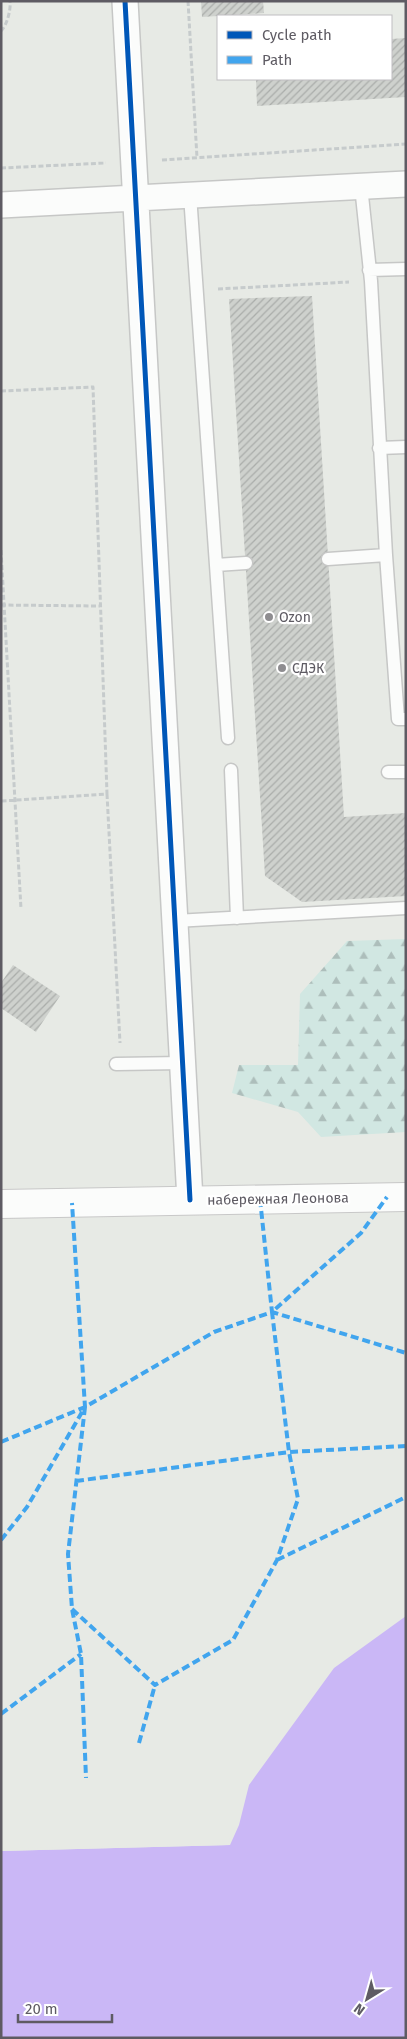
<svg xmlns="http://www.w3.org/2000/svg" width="407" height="2039" font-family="'Fira Sans',sans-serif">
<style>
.forest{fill:url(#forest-firs)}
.water{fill:#cab7f6}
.pier{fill:#e7eae5}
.building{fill:url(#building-hatch)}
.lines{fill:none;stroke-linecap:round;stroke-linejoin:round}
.service-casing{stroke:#c6c7c6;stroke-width:15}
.minor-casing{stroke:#c6c7c6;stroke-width:28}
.secondary-casing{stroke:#c8c8c8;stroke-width:30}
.path{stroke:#c6cbcc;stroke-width:3;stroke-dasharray:5 2.5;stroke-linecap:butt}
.service{stroke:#fbfcfb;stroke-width:12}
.minor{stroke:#fbfcfb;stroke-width:25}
.secondary{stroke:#fbfcfb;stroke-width:28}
.quiet{stroke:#41a5ee;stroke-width:4;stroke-dasharray:8 4;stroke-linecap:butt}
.cycleway-casing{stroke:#fff;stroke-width:8}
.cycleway{stroke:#0057b8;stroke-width:5}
.poi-dot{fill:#8e8d90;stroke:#fff;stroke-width:2}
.labels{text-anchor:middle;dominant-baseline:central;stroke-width:4.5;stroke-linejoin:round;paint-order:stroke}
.poi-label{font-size:14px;fill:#5e5b63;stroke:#fff;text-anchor:start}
.street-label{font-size:14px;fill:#5e5b63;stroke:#fff}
</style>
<defs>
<pattern id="forest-firs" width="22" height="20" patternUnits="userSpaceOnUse" patternTransform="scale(1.25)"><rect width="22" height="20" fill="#d1e7e2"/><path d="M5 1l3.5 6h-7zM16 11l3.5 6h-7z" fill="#adbebb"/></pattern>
<pattern id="building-hatch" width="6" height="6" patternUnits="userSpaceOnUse" patternTransform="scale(1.25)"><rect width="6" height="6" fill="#ced1cd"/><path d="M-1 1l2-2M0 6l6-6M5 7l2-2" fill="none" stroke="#aaadaa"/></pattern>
</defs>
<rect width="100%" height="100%" fill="#e7eae5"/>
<path class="forest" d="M406,939V1132L321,1137L298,1112L232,1093L239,1065H298L300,994L347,941Z"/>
<path class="water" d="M406,1616V2038H1V1851L230,1845L239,1825L249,1785L334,1668Z"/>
<path class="pier" d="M230,1838V1845L1,1851V1849L228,1843Z"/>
<path class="building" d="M201,1H263L264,13L202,17Z
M406,38V97L257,106L256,79H391V39Z
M312,296L344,817L406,813V896L302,902L265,876L229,299Z
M13,965L60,996L36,1032L1,1008V983Z"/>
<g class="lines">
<g class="service-casing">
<path id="service" d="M361,186L371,281L386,555L398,719H406
M190,195L216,565L246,563
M369,270L406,269
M379,448L406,447
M328,559L386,555
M216,565L228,738
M231,770L237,918
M388,772H406
M175,921L406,908
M116,1064L183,1063"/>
</g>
<g class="minor-casing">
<path id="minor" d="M125,1L190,1200
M1,205L406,184"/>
</g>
<g class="secondary-casing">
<path id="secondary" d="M1,1204L406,1197"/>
</g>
<path class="path" d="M188,1L197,158
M1,31C7,25 11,10 10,1
M162,160L406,144
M1,168L106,163
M218,289L349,282
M1,391L93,387L107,794L1,801
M1,550L21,909
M1,605L100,606
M107,794L120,1043"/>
<use href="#service" class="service"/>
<use href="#minor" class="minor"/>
<use href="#secondary" class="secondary"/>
<path class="quiet" d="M260,1199L272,1312
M85,1407L68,1554L72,1609L81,1654L86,1778
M1,1442L85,1407L214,1332L272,1312L406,1353
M76,1481L289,1452L406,1446
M1,1540L27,1507L85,1407L72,1203
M277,1560L406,1497
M72,1609L155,1685L233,1640L277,1560L298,1499L289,1452L272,1312L361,1233L387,1197
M1,1714L81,1654
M139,1743L155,1685"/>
<g class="cycleway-casing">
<path id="cycleway" d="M125,1L190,1200"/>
</g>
<use href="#cycleway" class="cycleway"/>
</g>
<g class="poi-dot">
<circle cx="269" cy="617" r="5"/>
<circle cx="282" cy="668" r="5"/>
</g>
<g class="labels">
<g class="poi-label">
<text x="279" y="617">Ozon</text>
<text x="292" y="668">СДЭК</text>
</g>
<g class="street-label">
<text transform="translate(278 1199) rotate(-1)">набережная Леонова</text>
</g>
</g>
<rect width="407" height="2039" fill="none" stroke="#5e5b63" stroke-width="5"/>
<rect x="217" y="15" width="175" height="65" fill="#ffffff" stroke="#bfbdc1"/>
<rect x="227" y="31" width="25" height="8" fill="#0057b8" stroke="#bfbdc1"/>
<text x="262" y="40" font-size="15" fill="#5e5b63">Cycle path</text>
<rect x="227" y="56" width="25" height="8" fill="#41a5ee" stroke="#bfbdc1"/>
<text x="262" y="65" font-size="15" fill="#5e5b63">Path</text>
<g transform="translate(367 1999) rotate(217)" stroke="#ffffff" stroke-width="4" paint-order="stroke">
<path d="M0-4L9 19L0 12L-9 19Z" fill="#5e5b63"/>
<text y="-8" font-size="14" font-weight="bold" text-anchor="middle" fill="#5e5b63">N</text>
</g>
<path d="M18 2014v8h94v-8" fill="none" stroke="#5e5b63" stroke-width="2.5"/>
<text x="25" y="2014" font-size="15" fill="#5e5b63" stroke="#ffffff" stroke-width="4" paint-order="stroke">20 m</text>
</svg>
